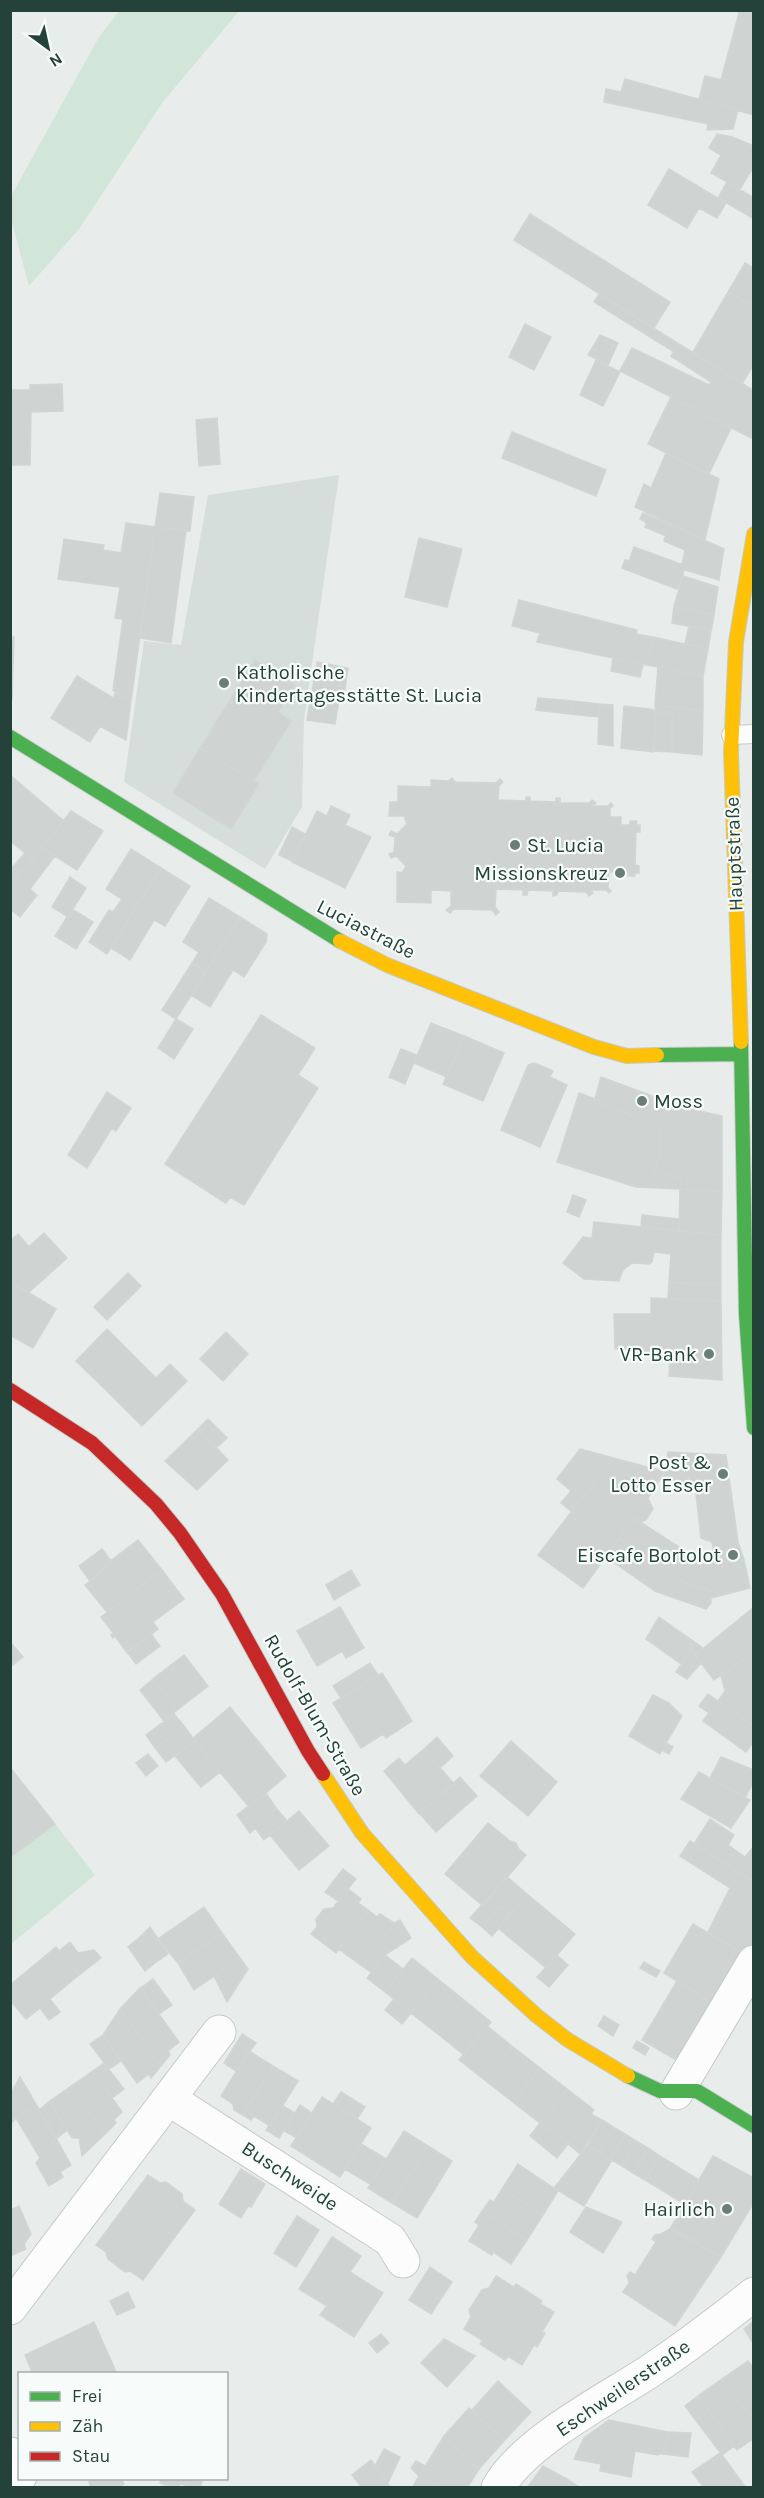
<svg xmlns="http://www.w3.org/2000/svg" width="764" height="2498" font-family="Karla,sans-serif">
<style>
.built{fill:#d6dedb}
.green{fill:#d1e6d8}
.building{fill:#cfd4d2;stroke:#d1d6d4;stroke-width:1.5}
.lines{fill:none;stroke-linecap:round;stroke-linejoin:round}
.lane-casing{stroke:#c5cac8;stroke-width:20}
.street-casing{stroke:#c5cac8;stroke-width:35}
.fast-casing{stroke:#c3cbc8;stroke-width:16}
.slow-casing{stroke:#c3cbc8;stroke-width:16}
.jam-casing{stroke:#c3cbc8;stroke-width:16}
.lane{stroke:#fcfcfc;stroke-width:18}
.street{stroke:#fcfcfc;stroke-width:33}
.fast{stroke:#4caf50;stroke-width:14}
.slow{stroke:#ffc107;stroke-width:14}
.jam{stroke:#c62828;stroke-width:14}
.poi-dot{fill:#697e78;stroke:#f7fbf9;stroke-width:2}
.labels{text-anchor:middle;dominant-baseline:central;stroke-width:4.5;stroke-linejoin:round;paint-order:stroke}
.poi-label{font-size:20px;fill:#24423a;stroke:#f7fbf9;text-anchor:end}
.street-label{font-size:20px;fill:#24423a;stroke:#f7fbf9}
</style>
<rect width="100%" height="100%" fill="#e8edeb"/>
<path class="built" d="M339,475L304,720L302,807L265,869L124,782L144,641L181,645L208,495Z"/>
<path class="green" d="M120,10L239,11L162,103L79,229L29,286L11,219V196L99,37Z
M55,1824L95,1875L11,1944V1857Z"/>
<path class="building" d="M754,10V115L699,99L705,76L721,80L739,13L736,10Z
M625,79L738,110L733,129L707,130L708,124L604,102L606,89L621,92Z
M717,134L732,137L754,146V166L740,189L711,173L721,155L709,148Z
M669,169L726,203L717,218L699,208L687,228L648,205Z
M727,182L754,198V219L718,198Z
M530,214L670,302L654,328L514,240Z
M745,263L754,268V307L728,292Z
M728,292L754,307V364L742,384L693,352Z
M599,294L679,344L674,352L594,302Z
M525,324L551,337L534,370L509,357Z
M600,335L618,343L608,365L588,355Z
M679,344L754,391V429L751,438L620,371L632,348L709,385L711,382L671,356Z
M596,360L620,372L603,406L580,395Z
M62,384L63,411L31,412L30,465H10V390H30V385Z
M671,397L731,428L709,474L648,444Z
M217,418L220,464L199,466L196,420Z
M512,432L606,470L596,496L502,458Z
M666,453L719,479L705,540L635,507L644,484L651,488Z
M160,493L194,497L190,531L155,527Z
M643,513L668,524L666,536L645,527L647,523L640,519Z
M126,523L155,527L131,701L113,690L123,619L115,618L120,587L58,579L64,539L104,545L103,550L121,553Z
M668,524L724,549L719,580L685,570L686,566L682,565L685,550L664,541Z
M155,527L186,531L171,643L140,638Z
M419,538L462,549L447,607L405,597Z
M634,547L686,566L677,589L622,568L625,560L629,561Z
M683,576L718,587L714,615L674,606Z
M519,600L637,630L636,634L653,637L647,665L537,642L540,633L512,626Z
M674,606L714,615L711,631L672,623Z
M689,626L711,631L708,649L685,644Z
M10,637H14L12,699H10Z
M653,637L708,649L703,676L647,665Z
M613,658L643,664L640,677L611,671Z
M255,660L295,685L278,712L291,721L254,781L259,784L200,748Z
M317,662L348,668L344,695L340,694L335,724L307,720Z
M658,667L703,676V711L655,705Z
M77,676L113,698L116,692L131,701L126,740L100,726L90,742L51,718Z
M538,698L572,701L570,714L536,710Z
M572,701L599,704V717L570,714Z
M599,704L613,705V746L598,744Z
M655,705L703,711L702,755L672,752V714L656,712Z
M624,706L656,710L653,752L621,748Z
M656,712L672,714V752L654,751Z
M200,748L259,784L231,829L173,793Z
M10,775L64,821L20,874L12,868L25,853L10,841Z
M452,778L455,782L496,783L500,779L503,782L499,786L498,800L526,801V797H530V801L556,802V798H560V803H589L592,800L596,803L592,806H608L611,803L613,806L610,808V817H621V825H630V821H637L636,825H640V832H636L635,865L639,866V873H635V876H628V872H609L608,888L611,891L609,893L606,890H590L593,893L589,896L586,892L558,891L557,895L553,896V891L528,890L527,895H523V890L496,889L495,907L499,912L496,915L492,910L454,909L450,913L446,910L451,906V891L431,890V903L397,902V872L402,873L406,866L396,856L391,858L389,854L394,852L395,837L389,835L391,831L397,834L407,824L404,816H389L390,802H398V786L431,787V780L448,781Z
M331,806L350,815L345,825L371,837L345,888L292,862L317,811L327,816Z
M71,811L103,831L77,870L42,848Z
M292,827L305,834L292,861L279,855Z
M42,848L55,856L30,889L37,895L20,917L10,909V886Z
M131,849L161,868L107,954L89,942L109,910L113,912L122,899L106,889Z
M11,867L20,874L10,886V867Z
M161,868L190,886L165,926L154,920L130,960L111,948Z
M70,877L86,888L68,917L52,907Z
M209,898L240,917L206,972L192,963L199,952L183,942Z
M72,909L93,922L76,949L55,936Z
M240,917L267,934L266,942L244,977L233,970L210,1007L191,995Z
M192,963L206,972L176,1019L162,1010Z
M261,1015L315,1048L298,1075L318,1088L244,1205L230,1197L226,1203L221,1200L165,1164Z
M176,1019L193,1029L174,1059L158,1048Z
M431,1023L464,1036L447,1077L414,1063Z
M464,1036L504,1053L483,1101L443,1084Z
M401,1049L417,1055L405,1084L389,1077Z
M534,1063L553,1071L550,1077L567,1085L540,1147L501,1130L528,1065Z
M601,1077L682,1107L722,1116V1192L680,1189V1178L654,1172L660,1154V1126L594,1102Z
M107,1092L131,1108L116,1131L112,1128L87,1168L68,1155Z
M579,1093L595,1099L594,1102L660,1126V1154L654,1172L680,1178V1189L636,1187L557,1162Z
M680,1189L722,1192L721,1235L679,1231Z
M573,1195L586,1200L579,1217L567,1212Z
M642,1215L679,1219V1231L641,1227Z
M594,1222L721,1235V1285L669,1282L671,1254L654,1252L652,1262L649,1264L632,1263L623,1270L619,1281L584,1279L563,1263L583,1237L592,1238Z
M44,1233L67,1258L28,1293L10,1283V1264Z
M18,1234L29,1247L10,1264V1241Z
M128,1273L141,1286L107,1320L94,1307Z
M11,1282L56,1309L33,1348L10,1335Z
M669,1282L721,1285V1301L668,1299Z
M651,1298L721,1301L722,1380L669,1376L670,1361L666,1355H659L655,1358L638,1354L635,1349H615L614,1314H651Z
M107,1329L140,1362L109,1393L76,1361Z
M226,1332L248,1354L223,1381L200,1359Z
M140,1362L156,1378L170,1364L187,1381L142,1426L109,1393Z
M208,1419L227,1438L217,1447L198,1429Z
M198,1429L228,1460L197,1490L165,1461Z
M580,1449L613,1458L572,1512L561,1503L571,1491L557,1479Z
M668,1452L726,1455L738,1542L744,1560L716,1563L712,1542L701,1538L695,1485L663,1480Z
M613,1458L663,1471L662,1476L648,1498L653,1509L646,1520L641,1522L634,1518L583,1588L538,1555Z
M634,1518L679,1547L675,1554L699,1563L744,1560L750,1588L723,1595L682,1581L619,1538Z
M619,1538L682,1581L723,1595L711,1598V1603L706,1609L655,1591L606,1557Z
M138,1540L162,1570L107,1612L85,1585L102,1571L101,1568Z
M102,1549L111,1561L90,1581L79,1566Z
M162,1570L184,1599L153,1622L158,1629L127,1653L115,1636L113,1638L111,1635L114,1634L101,1617Z
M351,1570L360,1585L334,1600L326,1585Z
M340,1607L364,1648L346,1658L342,1651L317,1666L297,1631Z
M754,1607V1652L714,1680L695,1655Z
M659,1617L703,1648L695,1655L691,1649L681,1664L646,1639Z
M151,1634L160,1646L136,1664L127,1652Z
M10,1642L23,1657L10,1667Z
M691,1649L701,1663L687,1679L676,1672Z
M754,1652V1726L718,1701L725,1691L721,1675Z
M184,1655L208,1686L177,1710L153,1679Z
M370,1663L378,1675L341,1698L333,1686Z
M382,1673L412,1721L386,1738L383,1734L361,1748L333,1703Z
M153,1679L177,1710L164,1721L140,1690Z
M708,1694L754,1726V1741L746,1752L703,1721L709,1713L699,1706Z
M653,1695L669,1703L682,1716L666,1743L673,1747L669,1754L662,1750L660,1754L629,1736Z
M230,1707L258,1741L220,1772L193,1738Z
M174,1714L184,1726L155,1748L146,1735Z
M184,1726L195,1741L166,1762L155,1748Z
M437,1737L453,1756L440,1768L424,1749Z
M195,1741L220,1772L201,1787L175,1756Z
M258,1741L286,1776L249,1807L220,1772Z
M511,1741L557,1782L528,1816L480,1776Z
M424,1749L454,1784L419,1814L384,1771L399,1758L405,1765Z
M148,1754L158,1766L146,1776L136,1763Z
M721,1757L754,1770V1781L745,1798L710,1778Z
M12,1770L55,1824L23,1848L10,1831V1772Z
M699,1772L750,1800L731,1828L681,1799Z
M460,1777L477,1796L436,1832L420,1814Z
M266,1793L276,1808L250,1833L237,1815Z
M276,1808L287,1821L264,1840L255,1828Z
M299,1811L329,1846L299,1870L270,1835Z
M710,1819L734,1835L728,1845L745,1857L754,1846V1882L694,1844Z
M488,1823L510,1841L516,1843L518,1848L526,1855L483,1906L445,1874Z
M10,1831L23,1848L10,1857Z
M690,1841L738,1872L730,1888L680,1856Z
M343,1869L356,1879L338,1901L325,1892Z
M738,1872L754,1882V1944L747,1956L708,1932Z
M507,1877L527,1894L510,1915L499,1906L482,1927L470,1918Z
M348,1889L361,1899L358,1903L368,1910L336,1953L311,1934L317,1927L316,1919L324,1909L333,1908Z
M527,1894L551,1914L522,1948L498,1928Z
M499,1906L510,1915L492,1936L482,1927Z
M204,1907L222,1933L178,1963L158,1939Z
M368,1910L377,1917L380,1914L394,1923L362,1966L339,1949Z
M551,1914L575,1934L546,1968L522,1948Z
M400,1920L411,1938L385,1955L371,1972L362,1966L394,1923Z
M693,1924L747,1956L717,2006L664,1973Z
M150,1927L168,1954L156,1962L139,1938Z
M222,1933L240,1958L194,1990L178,1963Z
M139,1938L156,1962L145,1971L128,1947Z
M70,1942L78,1953L94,1950L101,1958L79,1975L59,1951Z
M56,1947L79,1975L50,1999L60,2012L49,2020L40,2008L26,2019L10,2000V1985Z
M385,1955L403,1969L385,1992L367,1978Z
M557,1955L568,1965L549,1987L537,1977Z
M240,1958L248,1969L227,2002L214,1976Z
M412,1958L438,1979L411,2013L385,1992Z
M644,1962L660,1971L656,1977L640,1968Z
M153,1979L172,2005L159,2014L141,1988Z
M438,1979L464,2000L438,2034L411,2013Z
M677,1981L717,2006L683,2064L642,2040Z
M140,1988L179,2042L168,2051L170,2055L161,2066L120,2009Z
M394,1999L411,2013L402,2024L385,2010Z
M464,2000L491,2022L464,2055L438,2034Z
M120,2009L161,2066L151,2078L149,2074L137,2083L103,2035Z
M604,2016L619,2025L613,2036L598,2026Z
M487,2026L513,2047L486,2081L459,2060Z
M242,2034L256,2043L236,2071L224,2063Z
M103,2035L121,2061L109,2069L90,2044Z
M637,2041L649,2048L645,2055L633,2048Z
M513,2047L540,2068L513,2102L486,2081Z
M249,2051L273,2066L243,2115L234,2110L233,2104L221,2096Z
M104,2063L124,2089L112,2098L93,2071Z
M273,2066L298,2081L270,2126L254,2116L251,2120L243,2115Z
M540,2068L567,2089L540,2123L513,2102Z
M93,2071L122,2112L114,2120L116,2123L105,2134L70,2087Z
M20,2077L37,2106L16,2118L10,2125V2095Z
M70,2087L105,2134L82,2156L79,2138H72L50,2101Z
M567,2089L594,2110L568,2144L540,2123Z
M341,2092L365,2107L357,2119L333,2104Z
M322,2097L371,2128L340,2177L291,2146Z
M50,2101L67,2130L56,2139L39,2110Z
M300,2105L312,2113L297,2138L284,2131Z
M37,2106L56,2138L40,2158L16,2118Z
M283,2106L295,2113L279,2138L266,2130Z
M591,2114L602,2120L580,2154L568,2144Z
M602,2120L613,2127L599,2152L588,2145Z
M540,2123L568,2144L557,2158L530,2136Z
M613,2127L625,2134L610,2159L599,2152Z
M404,2131L428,2146L392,2203L368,2188Z
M625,2134L636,2141L622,2166L610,2159Z
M56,2138L71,2165L60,2172L63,2177L49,2186L36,2163Z
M636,2141L648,2148L633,2173L622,2166Z
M361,2144L373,2151L358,2177L345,2169Z
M588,2145L612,2160L584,2206L554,2188Z
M428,2146L452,2161L417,2218L392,2203Z
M648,2148L660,2156L645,2180L633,2173Z
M373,2151L386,2159L370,2184L358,2177Z
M660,2156L699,2180L686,2202L682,2200L681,2202L645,2180Z
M713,2156L754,2178V2202L721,2257L670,2229Z
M518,2164L558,2191L543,2215L502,2189Z
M241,2169L265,2184L251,2207L248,2206L241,2218L219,2204Z
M148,2175L160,2183L166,2182L182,2194L183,2201L195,2210L143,2280L130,2271L125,2272L108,2259L106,2252L96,2245Z
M502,2189L543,2215L527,2240L482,2211L490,2200L494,2202Z
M19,2206L31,2234L24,2244L26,2249L10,2256V2210Z
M586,2207L622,2222L603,2253L570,2232Z
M482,2211L527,2240L511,2264L493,2252L492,2255L469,2241L479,2225L475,2222Z
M297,2216L319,2230L296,2267L274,2253Z
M671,2228L721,2257L675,2326L623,2292L629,2283L627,2276L630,2272L635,2275L656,2242L652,2239L655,2235L661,2234Z
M332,2237L361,2256L350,2272L383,2293L354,2337L320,2315L327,2306L299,2289Z
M430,2267L452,2282L431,2314L409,2300Z
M496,2276L514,2287L516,2284L542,2301L540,2304L554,2312L542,2332L545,2333L537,2347L534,2345L522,2365L508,2356L505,2360L480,2344L482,2340L464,2329L471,2317L469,2310L482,2290L489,2288Z
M128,2292L135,2307L117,2315L110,2301Z
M754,2321V2343H753L744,2329Z
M94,2322L117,2374H33L25,2355Z
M381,2334L389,2343L377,2353L369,2343Z
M444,2339L475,2356L447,2387L421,2363Z
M748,2361L754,2368V2421L722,2379Z
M722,2379L754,2421V2438L737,2450L698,2396Z
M498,2381L531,2412L504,2441L472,2410Z
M698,2396L734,2446L722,2455L685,2406Z
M469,2408L504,2441L479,2469L444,2436Z
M609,2420L668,2432L665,2451L658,2455L635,2451L631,2477L600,2471L601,2464L574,2459L584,2438Z
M668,2432L691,2433L688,2457L662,2454L665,2451Z
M444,2436L479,2469L467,2488H440L419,2476Z
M384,2449L400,2457L388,2483L375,2466Z
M720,2453L722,2455L746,2488H704L692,2472Z
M371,2460L375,2466L391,2488H362L352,2475Z
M416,2461L425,2466L419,2476L411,2468Z
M543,2466L565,2478L581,2488H527Z
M419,2476L440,2488H412Z
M100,2478H121L124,2484L116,2488H91L89,2482Z
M161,2478H203L200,2488L180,2484L178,2488H174L160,2483Z"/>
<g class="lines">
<g class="lane-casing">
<path id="lane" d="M731,735L754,734"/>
</g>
<g class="street-casing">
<path id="street" d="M676,2093L754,1962
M169,2099L390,2240L403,2261
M10,2308L219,2032
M10,2454L20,2476
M498,2488C523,2442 606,2400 650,2371C686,2347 720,2321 754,2294"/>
</g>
<g class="fast-casing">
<path id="fast" d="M10,737L340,941
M741,1042L746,1314L754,1428
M657,1055L741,1054
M628,2076L660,2091H697L754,2126"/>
</g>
<g class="slow-casing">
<path id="slow" d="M340,941L387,965L594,1047L627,1056L657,1055
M741,1042L731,752L736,642L754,534
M323,1774L362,1833L472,1957L537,2016L568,2040L628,2076"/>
</g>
<g class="jam-casing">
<path id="jam" d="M10,1390L92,1443L156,1504L180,1533L222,1594L308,1751L323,1774"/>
</g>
<use href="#lane" class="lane"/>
<use href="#street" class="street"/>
<use href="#fast" class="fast"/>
<use href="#slow" class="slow"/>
<use href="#jam" class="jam"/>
</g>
<g class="poi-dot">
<circle cx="224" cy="683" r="6"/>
<circle cx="515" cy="845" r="6"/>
<circle cx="620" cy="873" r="6"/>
<circle cx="642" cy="1101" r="6"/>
<circle cx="709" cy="1354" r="6"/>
<circle cx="723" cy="1474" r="6"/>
<circle cx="733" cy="1555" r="6"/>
<circle cx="727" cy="2209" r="6"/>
</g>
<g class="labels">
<g class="poi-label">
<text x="236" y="672" text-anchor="start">Katholische<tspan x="236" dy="23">Kindertagesstätte St. Lucia</tspan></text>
<text x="527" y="845" text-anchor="start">St. Lucia</text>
<text x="608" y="873">Missionskreuz</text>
<text x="654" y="1101" text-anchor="start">Moss</text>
<text x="697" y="1354">VR-Bank</text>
<text x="711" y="1462">Post &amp;<tspan x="711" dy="23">Lotto Esser</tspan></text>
<text x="721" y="1555">Eiscafe Bortolot</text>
<text x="715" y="2209">Hairlich</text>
</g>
<g class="street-label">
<text transform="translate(734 854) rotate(-92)">Hauptstraße</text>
<text transform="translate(366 929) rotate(27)">Luciastraße</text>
<text transform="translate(315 1715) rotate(60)">Rudolf-Blum-Straße</text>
<text transform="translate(290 2176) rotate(33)">Buschweide</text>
<text transform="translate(623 2388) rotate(-34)">Eschweilerstraße</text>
</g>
</g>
<rect width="764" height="2498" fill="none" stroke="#24423a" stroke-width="24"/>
<rect x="18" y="2372" width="210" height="108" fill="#f7fbf9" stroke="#a3b1ad" stroke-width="1.5"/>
<rect x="30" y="2392" width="30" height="9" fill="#4caf50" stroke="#a3b1ad" stroke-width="1.5"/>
<text x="72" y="2402" font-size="18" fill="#24423a">Frei</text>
<rect x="30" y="2422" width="30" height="9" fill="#ffc107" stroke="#a3b1ad" stroke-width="1.5"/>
<text x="72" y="2432" font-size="18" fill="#24423a">Zäh</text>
<rect x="30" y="2452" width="30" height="9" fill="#c62828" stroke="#a3b1ad" stroke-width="1.5"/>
<text x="72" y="2462" font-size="18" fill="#24423a">Stau</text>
<g transform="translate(48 48) rotate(147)" stroke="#f7fbf9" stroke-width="4.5" paint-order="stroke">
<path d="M0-4.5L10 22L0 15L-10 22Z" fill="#24423a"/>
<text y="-9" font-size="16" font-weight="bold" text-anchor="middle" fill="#24423a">N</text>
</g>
</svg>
